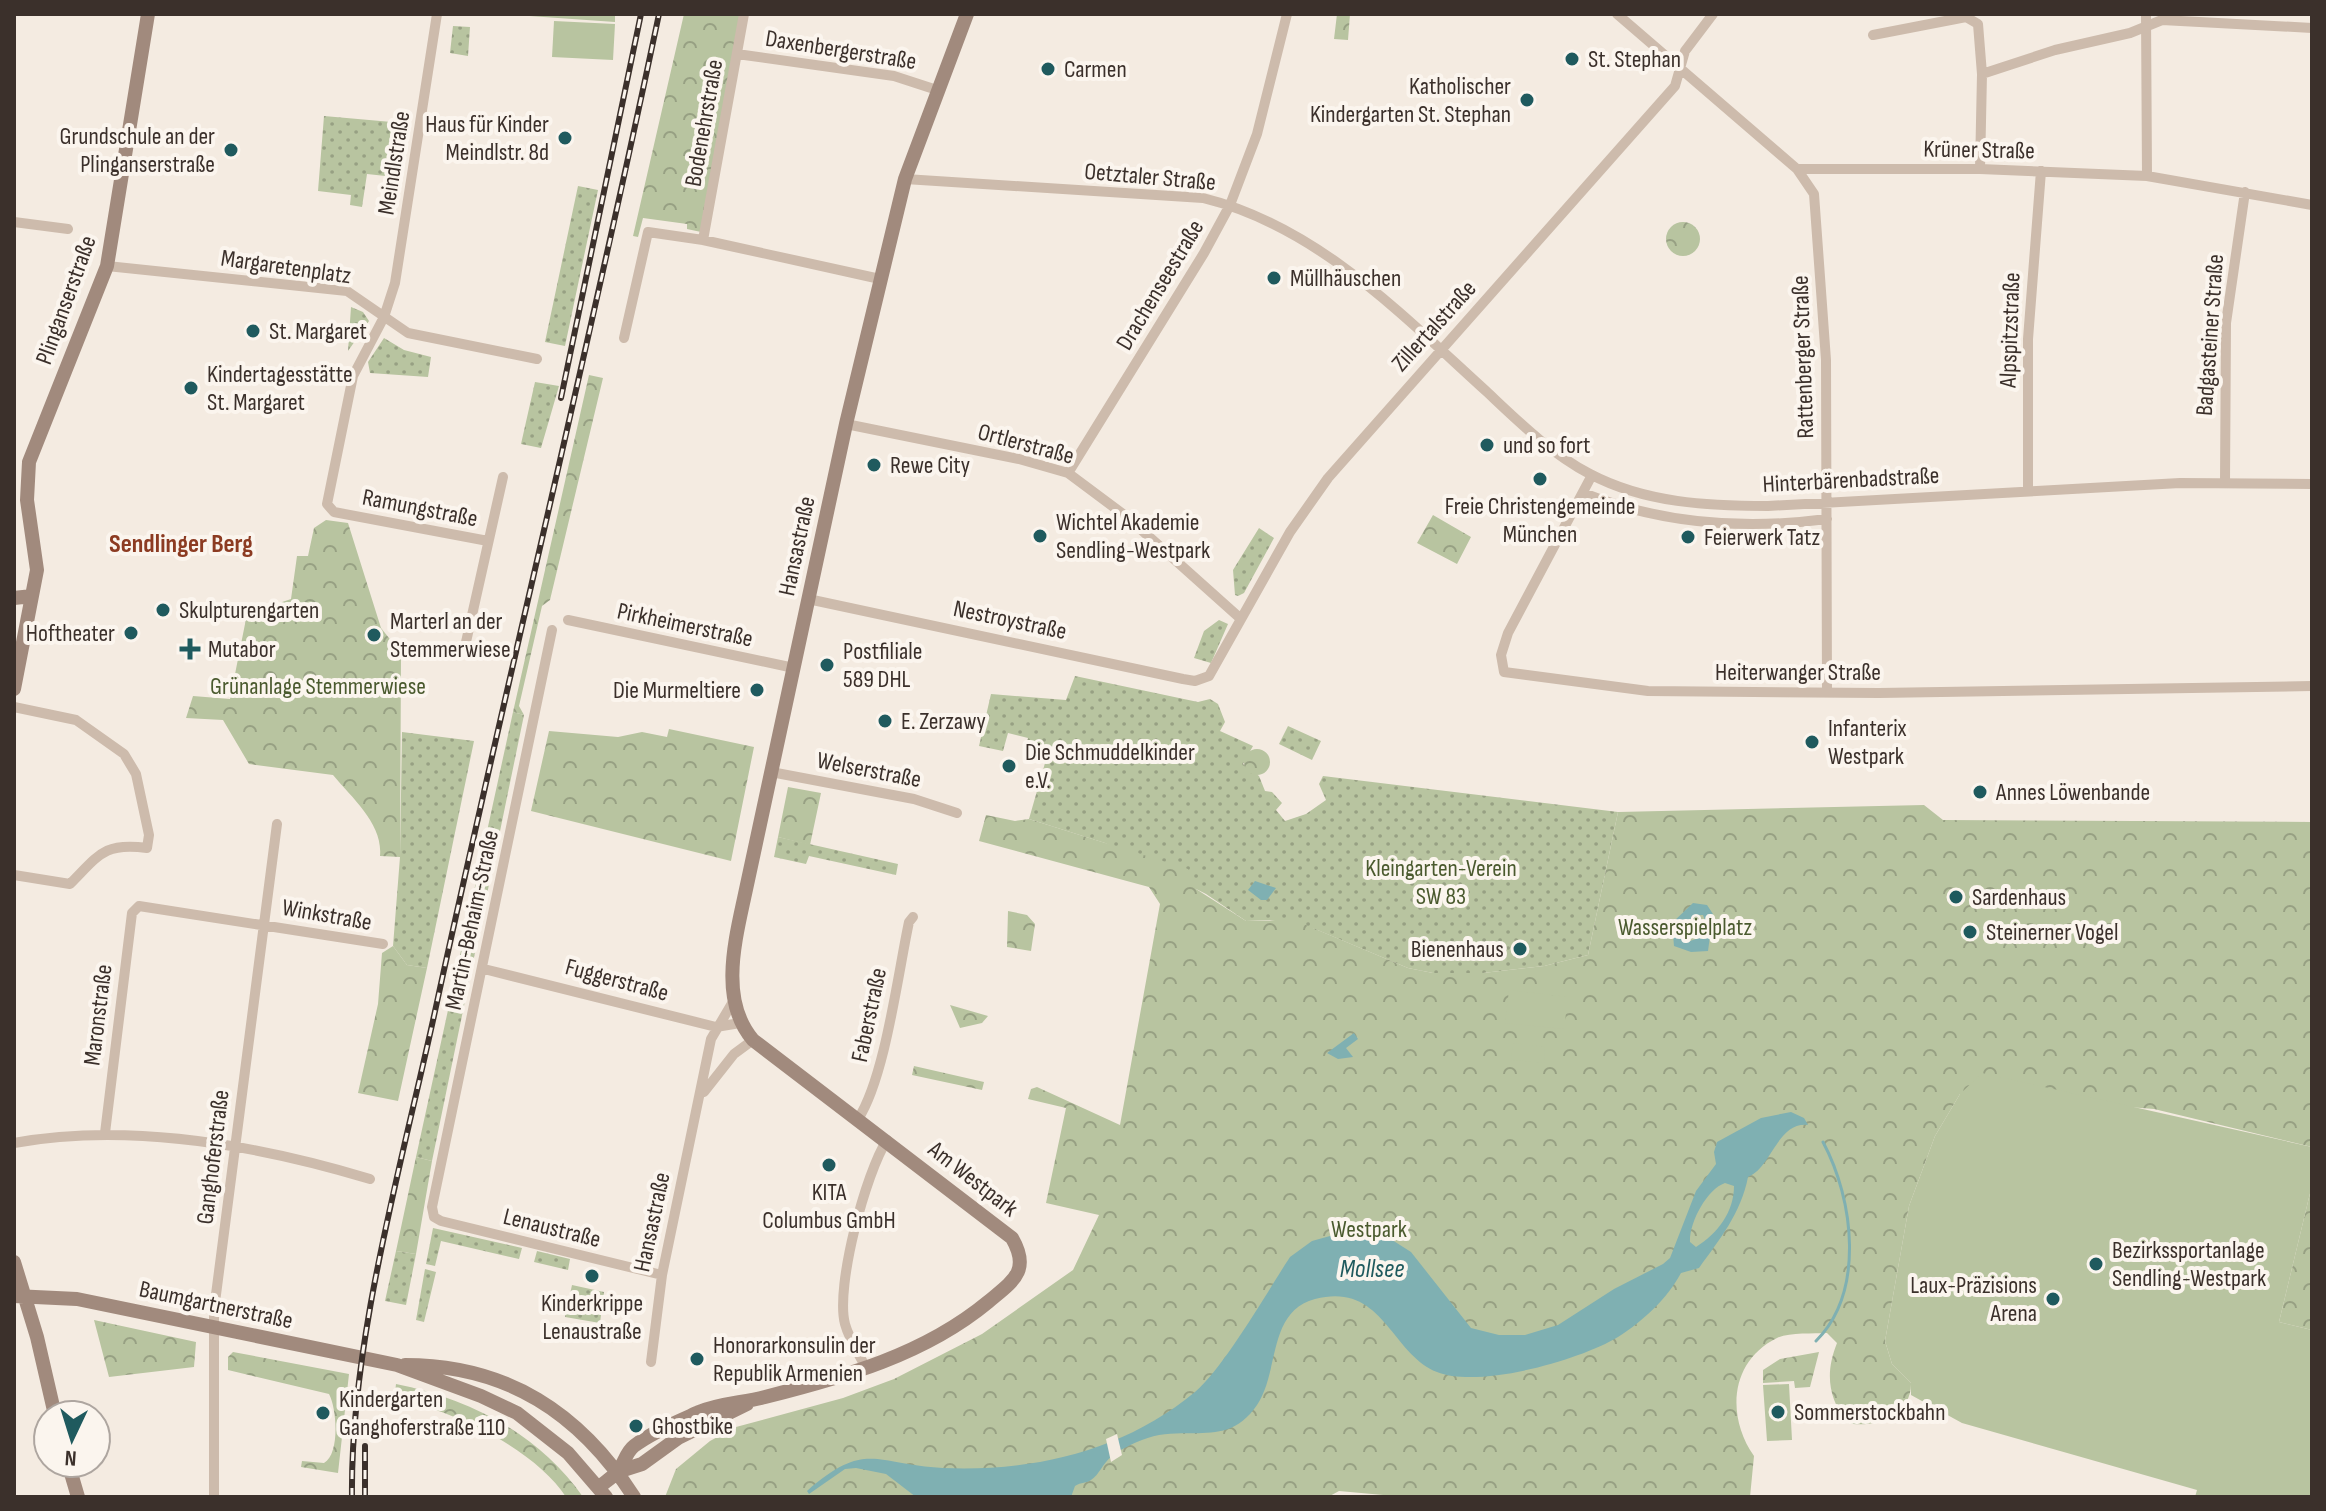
<svg xmlns="http://www.w3.org/2000/svg" width="2326" height="1511" font-family="'Sofia Sans Condensed',sans-serif">
<style>
.grass{fill:url(#grass-dots)}
.forest{fill:url(#forest-crowns)}
.pitch{fill:#b8c4a0}
.water{fill:#7fb0b2;fill-rule:evenodd}
.pier{fill:#f4ebe1}
.lines{fill:none;stroke-linecap:round;stroke-linejoin:round}
.stream{stroke:#7fb0b2;stroke-width:3}
.street{stroke:#cdbbac;stroke-width:10}
.secondary{stroke:#a18a7d;stroke-width:14}
.rail-casing{stroke:#3b302b;stroke-width:6}
.rail{stroke:#fbf5ee;stroke-width:3;stroke-dasharray:9;stroke-linecap:butt}
.poi-dot{fill:#1f5a5e;stroke:#fbf5ee;stroke-width:3}
.labels{text-anchor:middle;dominant-baseline:central;stroke-width:8;stroke-linejoin:round;paint-order:stroke}
.street-label{font-size:24px;fill:#3b302b;stroke:#fbf5ee}
.poi-label{font-size:24px;fill:#3b302b;stroke:#fbf5ee;text-anchor:start}
.park-label{font-size:24px;fill:#4a5a2e;stroke:#fbf5ee}
.neighbourhood-label{font-size:26px;font-weight:bold;fill:#8c3b22;stroke:#fbf5ee}
.water-label{font-size:26px;font-style:italic;fill:#1f5a5e;stroke:#fbf5ee}
</style>
<defs>
<pattern id="grass-dots" width="8" height="8" patternUnits="userSpaceOnUse" patternTransform="scale(2)"><rect width="8" height="8" fill="#b8c4a0"/><path d="M2 2h.1M6 6h.1" fill="none" stroke="#97a083" stroke-width="1.8" stroke-linecap="round"/></pattern>
<pattern id="forest-crowns" width="20" height="18" patternUnits="userSpaceOnUse" patternTransform="scale(2)"><rect width="20" height="18" fill="#b8c4a0"/><path d="M2 6a3 3 0 1 1 6 0M12 15a3 3 0 1 1 6 0" fill="none" stroke="#97a083"/></pattern>
</defs>
<rect width="100%" height="100%" fill="#f4ebe1"/>
<path class="grass" d="M453,26L470,27L468,56L450,53Z
M324,116L403,123L395,177L367,174L362,207L350,205L351,195L318,191Z
M578,186L598,190L565,346L545,342Z
M351,307L363,312L369,321L348,351Z
M384,338L404,350L431,357L428,377L370,373L368,362Z
M535,382L559,386L541,448L521,444Z
M1259,528L1274,538L1244,593L1238,596L1235,595L1233,570Z
M1219,620L1228,624L1211,663L1194,658L1204,631Z
M1075,676L1198,702L1210,699L1218,704L1225,722L1220,731L1253,746L1243,764L1259,776L1265,791L1272,792L1282,803L1276,810L1285,821L1306,814L1326,800L1319,784L1323,776L1618,812L1588,955L1544,966L1483,973H1433L1408,968L1315,929L1270,920L1246,921L1206,894L1105,843L1029,819L1045,763L1023,757L1028,738L1008,733L1003,751L979,746L991,694L1066,700Z
M513,712L524,715L432,1161L416,1157Z
M1288,726L1321,741L1312,760L1279,744Z
M402,732L474,741L427,968L407,965L393,946L400,857Z
M778,837L898,864L896,875L809,856L806,864L774,857Z
M433,1228L522,1248L519,1259L441,1241L435,1266L426,1264Z
M396,1251L416,1254L406,1305L385,1301Z
M537,1251L570,1259L568,1270L534,1262Z
M425,1269L436,1272L424,1322L416,1320Z
M572,1285L604,1292L600,1323L565,1317Z"/>
<path class="forest" d="M684,14H741L701,232L687,229V224L643,218L638,237L633,236Z
M1337,14H1350L1348,40L1334,39Z
M1666 239a17 17 0 1 1 34 0a17 17 0 1 1-34 0Z
M589,375L603,378L550,600L542,606L519,706L524,715L513,712Z
M1433,515L1471,537L1457,564L1417,543Z
M326,520L348,523L381,628L401,653L400,857L380,856C383,824 353,799 333,775L249,764L223,720L186,718L193,696L230,699L247,614L291,599L297,556H308L314,528Z
M669,729L754,747L731,861L531,811L549,731L618,737L642,732L667,737Z
M1244 762a13 13 0 1 1 26 0a13 13 0 1 1-26 0Z
M788,787L821,793L810,845L778,837Z
M1924,805L1943,820L2312,822V1147L2154,1109L1960,1094L1935,1136L1909,1206L1885,1341L1892,1364L1911,1383C1912,1415 1874,1429 1847,1423C1828,1397 1825,1373 1837,1343L1827,1333C1813,1334 1790,1332 1777,1338C1730,1361 1726,1416 1754,1456L1750,1497H1405L1339,1491L1328,1497H665L676,1469L710,1441L736,1427L843,1398L894,1379L982,1334L1073,1270L1099,1215L1046,1203L1066,1108L1028,1099L1031,1089L1037,1087L1120,1125L1160,904L1149,887L979,841L986,815L1015,821L1029,819L1188,869L1196,889L1246,921L1294,920L1408,968L1433,973H1483L1544,966L1588,955L1618,812Z
M1008,911L1027,915L1035,924L1031,951L1007,947Z
M393,946L407,965L427,968L398,1101L358,1093L378,1004L382,953Z
M950,1005L988,1016L982,1023L960,1028Z
M914,1066L984,1082L982,1090L912,1075Z
M416,1157L432,1161L416,1254L396,1251Z
M2312,1185V1330L2279,1322Z
M94,1320L196,1342L194,1367L109,1377Z
M233,1352L349,1374L338,1473L301,1467L302,1461L324,1463C340,1454 337,1409 329,1394L228,1370V1357Z
M1819,1352L1810,1387L1795,1388L1794,1381L1763,1383V1370L1780,1359Z
M396,1384C470,1399 539,1434 583,1497H566C536,1450 449,1406 394,1401Z"/>
<path class="pitch" d="M502,14H615V22Z
M554,21L615,24L613,60L552,57Z
M1509,990L1568,997L1564,1029L1505,1023Z
M1513,1043L1545,1047L1544,1063L1511,1060Z
M1982,1073L2312,1147V1185L2279,1322L2312,1330V1497H2195L2197,1490L1962,1423L1911,1395V1383L1892,1364L1885,1341L1909,1206L1935,1136L1960,1094Z
M1789,1384L1792,1440L1767,1441L1763,1385Z"/>
<path class="water" d="M1255,881L1276,888L1267,900H1261L1248,890Z
M1693,903L1707,905L1713,914L1708,951L1691,952L1674,946L1672,923ZM1703,915L1707,926L1702,937L1690,941L1685,933C1688,922 1690,914 1703,915Z
M1354,1033L1358,1039L1346,1048L1353,1057L1338,1059L1327,1053Z
M1791,1112L1804,1118L1808,1125C1777,1122 1772,1167 1748,1177C1741,1213 1720,1239 1699,1268L1681,1273C1667,1299 1643,1321 1618,1337C1580,1360 1479,1389 1437,1372C1391,1354 1383,1281 1315,1299C1267,1312 1280,1371 1257,1405C1226,1451 1185,1422 1142,1440C1132,1444 1119,1450 1111,1457C1103,1463 1099,1475 1091,1480C1087,1483 1081,1482 1075,1486L1071,1497H916L886,1474L856,1468L845,1469L809,1494L807,1491C867,1439 875,1465 943,1468C1033,1472 1124,1451 1195,1392C1225,1366 1267,1292 1290,1257L1312,1241L1348,1231H1378L1411,1252L1471,1328L1499,1335H1525L1558,1325L1614,1289L1663,1264L1670,1258L1696,1191L1716,1164L1714,1152L1717,1142L1761,1118ZM1725,1183L1734,1186C1734,1212 1718,1233 1696,1247L1690,1242C1689,1223 1707,1189 1725,1183Z"/>
<path class="pier" d="M1117,1434L1122,1455L1111,1462L1106,1439Z"/>
<g class="lines">
<path class="stream" d="M1816,1341C1865,1292 1854,1200 1823,1142"/>
<path class="street" d="M437,14L395,283L384,317L353,376L327,504L334,512L488,541
M1617,14L1797,169H1980L2147,176L2312,205
M2146,14L2147,176
M1873,35L1966,17L1978,24L1982,74L1980,169
M737,54L894,76L937,90
M1982,74L2055,50L2130,33L2162,20L2312,28
M1797,169L1814,194L1826,360L1827,692
M905,179L1203,198C1317,226 1401,314 1486,391C1518,421 1550,453 1590,474C1645,503 1708,506 1768,506L2180,483L2312,484
M14,222L68,229
M703,240L744,14
M107,266L347,291L408,333L537,359
M624,338L648,232L703,240L880,279
M846,424L1019,459L1068,473L1127,517L1241,619
M1068,473L1204,253L1230,205L1257,134L1287,14
M1592,475L1508,633L1501,655L1504,672L1648,691L1879,693L2312,686
M2225,482L2226,323L2245,192
M2028,490V339L2041,171
M1583,493C1662,524 1744,530 1827,519
M808,599L1183,679L1195,681L1209,676L1290,532L1328,478L1675,86L1685,51L1713,14
M568,620L794,668
M552,630L432,1207L434,1217L441,1221L662,1275
M466,642L503,477
M14,707L76,720L124,754L136,774L149,835L147,848C104,842 99,855 70,884L14,875
M771,772L914,799L957,813
M484,969L716,1027L740,1023
M704,1092L734,1054L753,1040
M858,1119C885,1078 898,973 909,922L913,917
M105,1133L132,913L139,906L383,944
M14,1143C131,1122 257,1145 370,1179
M651,1362L662,1275L711,1039L734,1000
M866,1368C859,1354 849,1339 845,1324C835,1287 866,1172 887,1140
M214,1497V1310L277,824"/>
<path class="secondary" d="M14,598L32,596
M14,689L37,570L27,500L29,462L107,266L148,14
M14,1262L37,1337L55,1415
M14,1296L77,1299L397,1365L481,1396L517,1413L568,1453L606,1497
M405,1365C507,1365 580,1413 634,1497
M68,1463L78,1497
M617,1472L642,1464L678,1438L747,1404
M599,1487C605,1482 613,1477 618,1471C624,1464 626,1452 634,1446C652,1432 679,1421 699,1412C721,1403 742,1403 765,1397C844,1377 924,1355 988,1302C1013,1281 1031,1271 1012,1238L753,1040C719,1000 735,941 745,894L846,424L905,179L967,14"/>
<g class="rail-casing">
<path id="rail" d="M561,398L641,14
M352,1497C350,1339 404,1157 437,1002C509,672 590,344 659,14
M365,1497V1446"/>
</g>
<use href="#rail" class="rail"/>
</g>
<g class="poi-dot">
<circle cx="1572" cy="59" r="8"/>
<circle cx="1048" cy="69" r="8"/>
<circle cx="1527" cy="100" r="8"/>
<circle cx="565" cy="138" r="8"/>
<circle cx="231" cy="150" r="8"/>
<circle cx="1274" cy="278" r="8"/>
<circle cx="253" cy="331" r="8"/>
<circle cx="191" cy="388" r="8"/>
<circle cx="1487" cy="445" r="8"/>
<circle cx="874" cy="465" r="8"/>
<circle cx="1540" cy="479" r="8"/>
<circle cx="1040" cy="536" r="8"/>
<circle cx="1688" cy="537" r="8"/>
<circle cx="163" cy="610" r="8"/>
<circle cx="131" cy="633" r="8"/>
<circle cx="374" cy="635" r="8"/>
<path d="M186 637h8v8h8v8h-8v8h-8v-8h-8v-8h8z"/>
<circle cx="827" cy="665" r="8"/>
<circle cx="757" cy="690" r="8"/>
<circle cx="885" cy="721" r="8"/>
<circle cx="1812" cy="742" r="8"/>
<circle cx="1009" cy="766" r="8"/>
<circle cx="1980" cy="792" r="8"/>
<circle cx="1956" cy="897" r="8"/>
<circle cx="1970" cy="932" r="8"/>
<circle cx="1520" cy="949" r="8"/>
<circle cx="829" cy="1165" r="8"/>
<circle cx="2096" cy="1264" r="8"/>
<circle cx="592" cy="1276" r="8"/>
<circle cx="2053" cy="1299" r="8"/>
<circle cx="697" cy="1359" r="8"/>
<circle cx="1778" cy="1412" r="8"/>
<circle cx="323" cy="1413" r="8"/>
<circle cx="636" cy="1426" r="8"/>
</g>
<g class="labels">
<g class="street-label">
<text transform="translate(841 50) rotate(9)">Daxenbergerstraße</text>
<text transform="translate(704 123) rotate(-80)">Bodenehrstraße</text>
<text transform="translate(1979 150) rotate(1)">Krüner Straße</text>
<text transform="translate(394 163) rotate(-81)">Meindlstraße</text>
<text transform="translate(1150 177) rotate(5)">Oetztaler Straße</text>
<text transform="translate(286 267) rotate(8)">Margaretenplatz</text>
<text transform="translate(1160 285) rotate(-59)">Drachenseestraße</text>
<text transform="translate(66 300) rotate(-70)">Plinganserstraße</text>
<text transform="translate(1434 326) rotate(-48)">Zillertalstraße</text>
<text transform="translate(2010 330) rotate(-88)">Alpspitzstraße</text>
<text transform="translate(2210 335) rotate(-86)">Badgasteiner Straße</text>
<text transform="translate(1803 357) rotate(-92)">Rattenberger Straße</text>
<text transform="translate(1026 444) rotate(15)">Ortlerstraße</text>
<text transform="translate(1851 480) rotate(-3)">Hinterbärenbadstraße</text>
<text transform="translate(420 508) rotate(11)">Ramungstraße</text>
<text transform="translate(797 546) rotate(-78)">Hansastraße</text>
<text transform="translate(1010 620) rotate(12)">Nestroystraße</text>
<text transform="translate(685 625) rotate(12)">Pirkheimerstraße</text>
<text x="1798" y="672">Heiterwanger Straße</text>
<text transform="translate(869 770) rotate(11)">Welserstraße</text>
<text transform="translate(327 915) rotate(10)">Winkstraße</text>
<text transform="translate(472 920) rotate(-78)">Martin-Behaim-Straße</text>
<text transform="translate(617 980) rotate(15)">Fuggerstraße</text>
<text transform="translate(98 1015) rotate(-83)">Maronstraße</text>
<text transform="translate(869 1015) rotate(-78)">Faberstraße</text>
<text transform="translate(213 1157) rotate(-83)">Ganghoferstraße</text>
<text transform="translate(973 1179) rotate(38)">Am Westpark</text>
<text transform="translate(652 1222) rotate(-78)">Hansastraße</text>
<text transform="translate(552 1228) rotate(14)">Lenaustraße</text>
<text transform="translate(216 1305) rotate(12)">Baumgartnerstraße</text>
</g>
<g class="poi-label">
<text x="1588" y="59">St. Stephan</text>
<text x="1064" y="69">Carmen</text>
<text x="1511" y="86" text-anchor="end">Katholischer<tspan x="1511" dy="28">Kindergarten St. Stephan</tspan></text>
<text x="549" y="124" text-anchor="end">Haus für Kinder<tspan x="549" dy="28">Meindlstr. 8d</tspan></text>
<text x="215" y="136" text-anchor="end">Grundschule an der<tspan x="215" dy="28">Plinganserstraße</tspan></text>
<text x="1290" y="278">Müllhäuschen</text>
<text x="269" y="331">St. Margaret</text>
<text x="207" y="374">Kindertagesstätte<tspan x="207" dy="28">St. Margaret</tspan></text>
<text x="1503" y="445">und so fort</text>
<text x="890" y="465">Rewe City</text>
<text x="1540" y="506" text-anchor="middle">Freie Christengemeinde<tspan x="1540" dy="28">München</tspan></text>
<text x="1056" y="522">Wichtel Akademie<tspan x="1056" dy="28">Sendling-Westpark</tspan></text>
<text x="1704" y="537">Feierwerk Tatz</text>
<text x="179" y="610">Skulpturengarten</text>
<text x="390" y="621">Marterl an der<tspan x="390" dy="28">Stemmerwiese</tspan></text>
<text x="115" y="633" text-anchor="end">Hoftheater</text>
<text x="208" y="649">Mutabor</text>
<text x="843" y="651">Postfiliale<tspan x="843" dy="28">589 DHL</tspan></text>
<text x="741" y="690" text-anchor="end">Die Murmeltiere</text>
<text x="901" y="721">E. Zerzawy</text>
<text x="1828" y="728">Infanterix<tspan x="1828" dy="28">Westpark</tspan></text>
<text x="1025" y="752">Die Schmuddelkinder<tspan x="1025" dy="28">e.V.</tspan></text>
<text x="1996" y="792">Annes Löwenbande</text>
<text x="1972" y="897">Sardenhaus</text>
<text x="1986" y="932">Steinerner Vogel</text>
<text x="1504" y="949" text-anchor="end">Bienenhaus</text>
<text x="829" y="1192" text-anchor="middle">KITA<tspan x="829" dy="28">Columbus GmbH</tspan></text>
<text x="2112" y="1250">Bezirkssportanlage<tspan x="2112" dy="28">Sendling-Westpark</tspan></text>
<text x="2037" y="1285" text-anchor="end">Laux-Präzisions<tspan x="2037" dy="28">Arena</tspan></text>
<text x="592" y="1303" text-anchor="middle">Kinderkrippe<tspan x="592" dy="28">Lenaustraße</tspan></text>
<text x="713" y="1345">Honorarkonsulin der<tspan x="713" dy="28">Republik Armenien</tspan></text>
<text x="339" y="1399">Kindergarten<tspan x="339" dy="28">Ganghoferstraße 110</tspan></text>
<text x="1794" y="1412">Sommerstockbahn</text>
<text x="652" y="1426">Ghostbike</text>
</g>
<g class="park-label">
<text x="318" y="686">Grünanlage Stemmerwiese</text>
<text x="1441" y="868">Kleingarten-Verein<tspan x="1441" dy="28">SW 83</tspan></text>
<text x="1685" y="927">Wasserspielplatz</text>
<text x="1369" y="1229">Westpark</text>
</g>
<g class="neighbourhood-label">
<text x="181" y="544">Sendlinger Berg</text>
</g>
<g class="water-label">
<text x="1372" y="1269">Mollsee</text>
</g>
</g>
<rect width="2326" height="1511" fill="none" stroke="#3b302b" stroke-width="32"/>
<g transform="translate(72 1439) rotate(184)"><circle r="38" fill="#fbf5ee" stroke="#aea6a0" stroke-width="2"/>
<path d="M0-6L14 30L0 20L-14 30Z" fill="#1f5a5e"/>
<text y="-12" font-size="22" font-weight="bold" text-anchor="middle" fill="#3b302b">N</text>
</g>
</svg>
